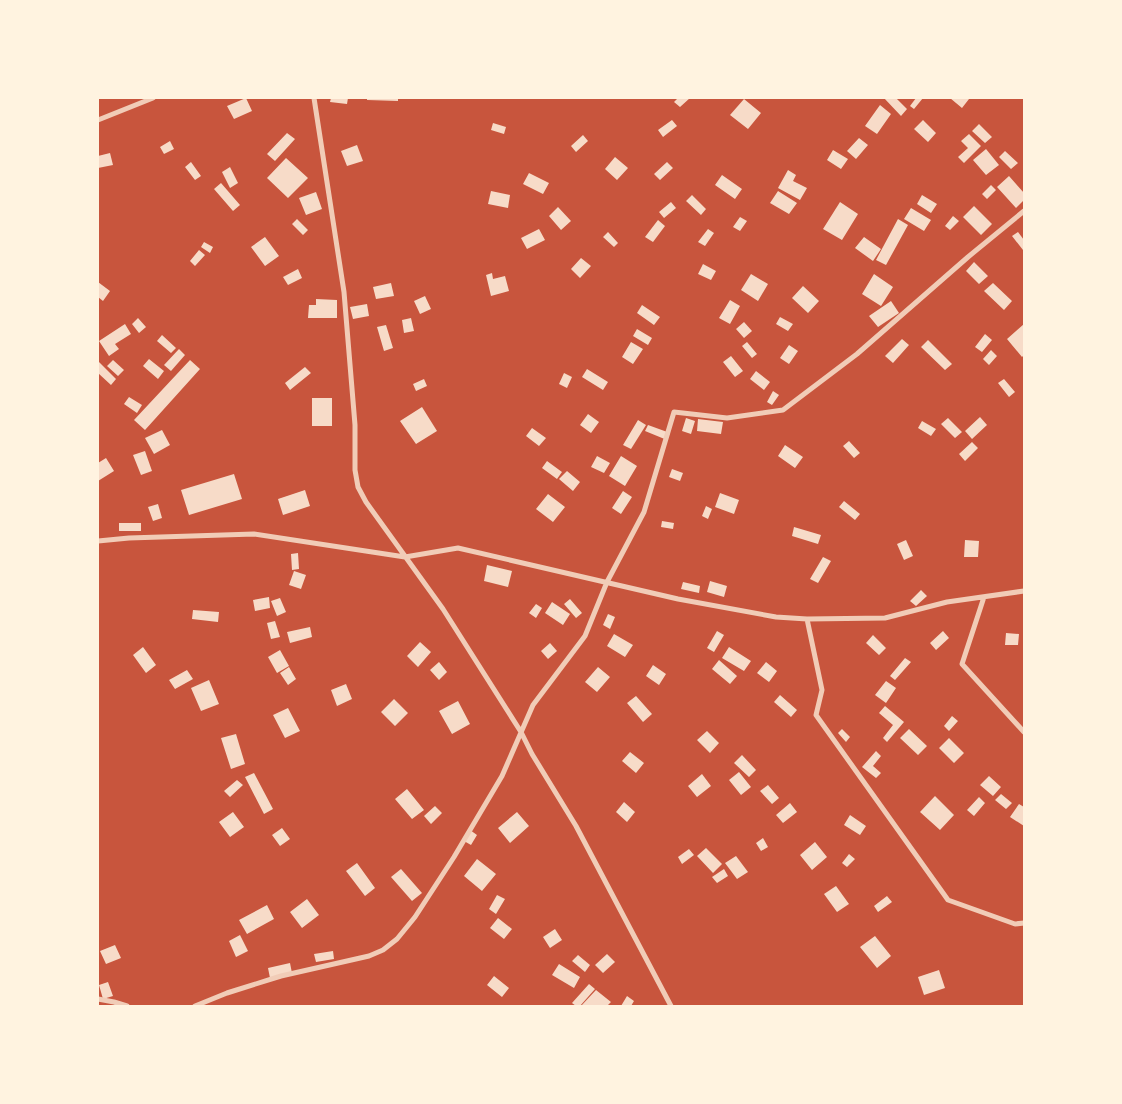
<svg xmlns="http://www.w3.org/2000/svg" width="1122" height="1104" font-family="Quicksand,sans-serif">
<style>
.building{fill:#f7dbc8}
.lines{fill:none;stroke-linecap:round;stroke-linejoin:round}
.minor{stroke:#f1ccb7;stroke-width:5}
</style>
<rect width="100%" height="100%" fill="#c8553d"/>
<path class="building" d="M246,98L252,111L234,119L227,106Z
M331,98H348L347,104L330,102Z
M367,98H398V101L367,100Z
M678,98H690L680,107L674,102Z
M884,98H896L907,109L901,116Z
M916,98H923L914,109L910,106Z
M950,98H968L969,99L962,108Z
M744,99L761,113L748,129L730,115Z
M880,105L891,114L877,134L865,126Z
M672,120L677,126L663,137L658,130Z
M923,120L936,133L928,142L914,129Z
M493,123L506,127L504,134L491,130Z
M979,124L992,137L985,143L972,131Z
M287,133L295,139L275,161L267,154Z
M969,134L981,146L964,163L958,157L968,148L961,141Z
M583,135L588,141L576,152L571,146Z
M859,138L868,145L856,159L847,151Z
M170,141L174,149L164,154L160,147Z
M357,145L363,161L347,166L341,151Z
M986,149L999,165L986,175L973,160Z
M833,150L848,159L841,169L827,160Z
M1005,151L1018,163L1011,169L999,157Z
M110,153L113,165L98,168V156Z
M615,157L628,168L617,180L605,169Z
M286,158L308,178L288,198L267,178Z
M191,162L201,176L195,180L185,167Z
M667,162L673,168L660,180L654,174Z
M230,167L238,183L230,188L222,172Z
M788,170L796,175L793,181L807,188L800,200L778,188Z
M529,173L549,183L543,194L523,184Z
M722,175L742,189L735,199L715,185Z
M1009,176L1024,193V200L1016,208L997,187Z
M221,183L240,205L233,211L214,189Z
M991,185L996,190L987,199L982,194Z
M491,191L510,195L508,208L488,204Z
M778,191L797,203L789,214L770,203Z
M316,192L322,209L306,215L299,198Z
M692,195L706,209L701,215L686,201Z
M922,195L937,204L931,213L917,204Z
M671,202L676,208L664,218L659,212Z
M840,202L858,214L842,240L823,229Z
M974,206L992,224L981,235L963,217Z
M558,207L571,221L561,230L549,216Z
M911,208L931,220L924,231L904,219Z
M953,216L959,221L950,230L945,226Z
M740,217L747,221L740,231L733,227Z
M297,219L308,230L303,235L292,224Z
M898,219L908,225L886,265L876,260Z
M658,220L665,226L653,242L645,237Z
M539,229L545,240L527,249L521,238Z
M708,229L714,233L705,246L698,242Z
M608,232L618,243L614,247L603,237Z
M1018,232L1024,240V249L1023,250L1012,236Z
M265,237L279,256L265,266L251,247Z
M864,237L881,249L873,261L855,248Z
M204,242L213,247L210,253L201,247Z
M199,250L205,255L195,266L190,261Z
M581,258L591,266L580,278L571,269Z
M974,262L988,276L979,284L966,271Z
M703,264L716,271L711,280L698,274Z
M298,269L302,278L288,285L283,277Z
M492,273L493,279L505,276L509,291L491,296L486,275Z
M751,274L768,284L758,301L741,290Z
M874,274L893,287L881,306L862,294Z
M98,282L110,291L103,301L98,297Z
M391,283L394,296L376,299L373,287Z
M993,283L1012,301L1004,310L984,291Z
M803,286L819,301L808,313L792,298Z
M425,296L431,309L420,314L414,301Z
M316,299L337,300V318H308L309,305H316Z
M730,300L740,306L730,324L719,318Z
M891,301L899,313L878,327L869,316Z
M367,304L369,316L353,319L350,307Z
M642,305L660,317L654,325L637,313Z
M780,317L793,324L788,331L776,324Z
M138,318L146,327L139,333L132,324Z
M411,318L414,331L404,333L402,320Z
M744,322L752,331L744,338L736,329Z
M125,324L131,334L115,344L119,349L109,356L99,341Z
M1024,324V355L1022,357L1007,339Z
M386,325L393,348L384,351L377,327Z
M637,329L652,338L648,345L633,336Z
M985,334L992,340L982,352L975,347Z
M162,335L176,348L171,353L157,341Z
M902,339L909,345L893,363L885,356Z
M928,340L952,364L945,370L921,347Z
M631,342L643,349L633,364L622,357Z
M747,342L757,354L752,358L742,346Z
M789,345L798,351L789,364L780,358Z
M179,349L185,355L171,371L164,365Z
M991,350L997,356L989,365L983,359Z
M731,356L743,371L735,377L723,362Z
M149,359L164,371L158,379L143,366Z
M113,360L124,370L118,376L107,366Z
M190,360L200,369L145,430L134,420Z
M98,361L116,379L111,385L98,373Z
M305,367L311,373L290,390L285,383Z
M587,369L608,382L603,390L582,377Z
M756,371L770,382L764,390L750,379Z
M564,373L572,377L567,388L559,384Z
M424,379L427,386L416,391L413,384Z
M1004,379L1015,392L1009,397L998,383Z
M773,391L779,395L772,405L767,402Z
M129,397L142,405L137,413L124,404Z
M312,398H332V426H312Z
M422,407L437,431L416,444L400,421Z
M588,414L599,422L591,433L580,425Z
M980,417L987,425L972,439L965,431Z
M686,418L695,421L691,434L682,431Z
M948,418L962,432L955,438L941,424Z
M698,419L723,422L721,434L697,431Z
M638,420L646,425L631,449L623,445Z
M922,421L936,429L931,436L918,428Z
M648,425L670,433L667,440L645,431Z
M532,428L546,438L539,446L526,436Z
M162,430L170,445L154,454L145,438Z
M849,441L860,453L854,458L843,446Z
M972,442L978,448L965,461L959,454Z
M785,445L803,457L795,468L778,456Z
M145,451L152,471L141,475L133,455Z
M597,456L610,463L604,473L591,467Z
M621,456L637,466L625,486L609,476Z
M106,458L114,471L98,481V463Z
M547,461L562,472L557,479L542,468Z
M672,469L683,473L680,481L669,477Z
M567,471L580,482L573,491L559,479Z
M234,474L242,499L189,515L181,490Z
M305,490L310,506L283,515L278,499Z
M623,491L632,497L621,514L612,508Z
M720,493L739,500L734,514L715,507Z
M548,494L565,507L553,522L536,509Z
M844,501L860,514L855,520L839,507Z
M158,504L162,518L153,521L148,507Z
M706,506L712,509L708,519L702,516Z
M662,521L674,523L673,529L661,527Z
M119,523H141V531H119Z
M794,527L821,535L818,544L792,536Z
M906,540L913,556L904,560L897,544Z
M965,540L979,541L978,557H964Z
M298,553L299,569L292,570L291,554Z
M823,557L831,561L818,583L810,579Z
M487,565L512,571L508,587L484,581Z
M294,571L306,575L301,589L289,585Z
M710,581L727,586L724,597L707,592Z
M683,582L700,586L699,593L681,589Z
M921,590L927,596L916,606L910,601Z
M269,597L270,608L255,611L253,600Z
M280,598L286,612L277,616L271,601Z
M570,599L582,613L576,618L564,604Z
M552,602L570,614L563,625L545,613Z
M536,604L542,608L536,618L529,613Z
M193,610L219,612L218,622L192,619Z
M608,614L615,617L610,629L603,625Z
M275,621L280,637L271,639L267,623Z
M310,627L312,637L290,643L287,632Z
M717,631L724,635L714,652L707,648Z
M943,631L949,638L936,650L930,643Z
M1006,633L1019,634L1018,645H1005Z
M614,634L633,645L625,657L607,646Z
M873,635L886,648L879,655L866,643Z
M420,642L431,652L418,667L407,656Z
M550,643L557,651L548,659L541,651Z
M143,647L156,665L146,673L133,655Z
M729,647L751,661L744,671L722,658Z
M280,650L289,666L277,673L268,657Z
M905,658L911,662L895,680L890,676Z
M719,660L737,676L730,684L712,669Z
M439,662L447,672L439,680L430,670Z
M766,662L777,671L769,682L757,673Z
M653,665L666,674L659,685L646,676Z
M289,667L296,679L288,685L280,673Z
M598,667L610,677L597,692L585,682Z
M187,670L193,679L175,689L169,680Z
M209,680L219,704L201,711L191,688Z
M886,681L896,688L886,703L875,695Z
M346,684L352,699L337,706L331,690Z
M780,695L797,710L791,717L774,702Z
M636,696L652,714L643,722L627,703Z
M394,699L408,713L395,726L381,712Z
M458,701L470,724L452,734L439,711Z
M885,706L904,722L887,742L883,738L893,725L879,713Z
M288,708L300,731L285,738L273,715Z
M952,716L958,721L949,731L944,726Z
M842,729L850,737L846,742L838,733Z
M909,729L927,746L918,755L900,738Z
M707,731L719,743L710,753L697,740Z
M236,734L245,764L231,769L221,738Z
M949,738L964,753L954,763L939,748Z
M876,751L881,756L873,766L881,773L876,778L862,767Z
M630,752L644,763L636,773L622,761Z
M742,755L756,770L749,777L734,763Z
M739,772L751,787L741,795L729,780Z
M254,773L273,809L264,814L245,777Z
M702,774L711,786L697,797L688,786Z
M989,776L1001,787L993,796L980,785Z
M237,780L243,785L230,797L224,791Z
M768,785L779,798L772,804L760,791Z
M407,789L424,810L412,819L395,799Z
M1001,794L1012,803L1006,809L995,800Z
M935,796L954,815L940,830L920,812Z
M979,797L985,803L974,816L967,810Z
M624,802L635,812L627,822L616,812Z
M790,803L797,812L783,823L776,815Z
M1019,804L1024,807V826L1010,817Z
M435,806L442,813L431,824L424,816Z
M233,812L244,827L230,837L219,822Z
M517,812L529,826L510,843L498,828Z
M850,815L866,826L860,835L844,825Z
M282,828L290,839L280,846L272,835Z
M470,830L477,835L471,845L464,841Z
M763,838L768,847L761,851L756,843Z
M815,842L827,857L812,870L800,855Z
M706,848L722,864L713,873L697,856Z
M689,849L694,855L682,864L678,857Z
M849,854L855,859L847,867L842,863Z
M736,856L748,872L737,879L725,863Z
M477,859L496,874L482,891L464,876Z
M357,863L375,888L365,896L346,871Z
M401,869L422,893L412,901L391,877Z
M724,869L728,876L717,883L712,877Z
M836,886L849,904L837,912L824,894Z
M497,895L505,899L496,914L489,909Z
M887,896L892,902L878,912L874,906Z
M307,899L319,915L302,928L290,912Z
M267,905L274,919L247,934L239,920Z
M498,918L512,929L504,939L490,928Z
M555,929L562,940L550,948L543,937Z
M240,935L248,951L236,957L229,941Z
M875,936L891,956L877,968L860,947Z
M115,945L121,958L106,964L100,951Z
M333,951L334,959L316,962L314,954Z
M607,954L615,962L603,973L595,965Z
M578,955L590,965L585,972L572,961Z
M290,963L292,973L270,978L268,968Z
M559,964L580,977L574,988L552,975Z
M939,970L945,988L924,995L918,977Z
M494,976L509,988L502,997L487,985Z
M108,982L113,996L103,999L99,985Z
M589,984L595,989L580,1006H576L572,1003Z
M596,990L611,1002L607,1006H581Z
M627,996L634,1001L631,1006H621Z"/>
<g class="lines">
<path class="minor" d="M314,98L344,292L355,425V470L358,487L366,502L443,609L521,732L532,754L576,826L671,1006
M98,120L153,98
M98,541L129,538L254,534L405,557L458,548L678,599L776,617L807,619L822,690L816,715L948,900L1015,924L1024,923
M984,597L962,664L1024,732
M807,619L885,618L947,602L1024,591
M98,999L114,1002L127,1006
M195,1006L227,993L281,976L369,956L383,950L397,939L415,917L454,857L502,776L533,705L585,636L607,582L644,512L674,412L727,418L783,410L857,354L968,257L1024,211"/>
</g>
<rect width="1122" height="1104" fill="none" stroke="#fff3e0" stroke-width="198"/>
</svg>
